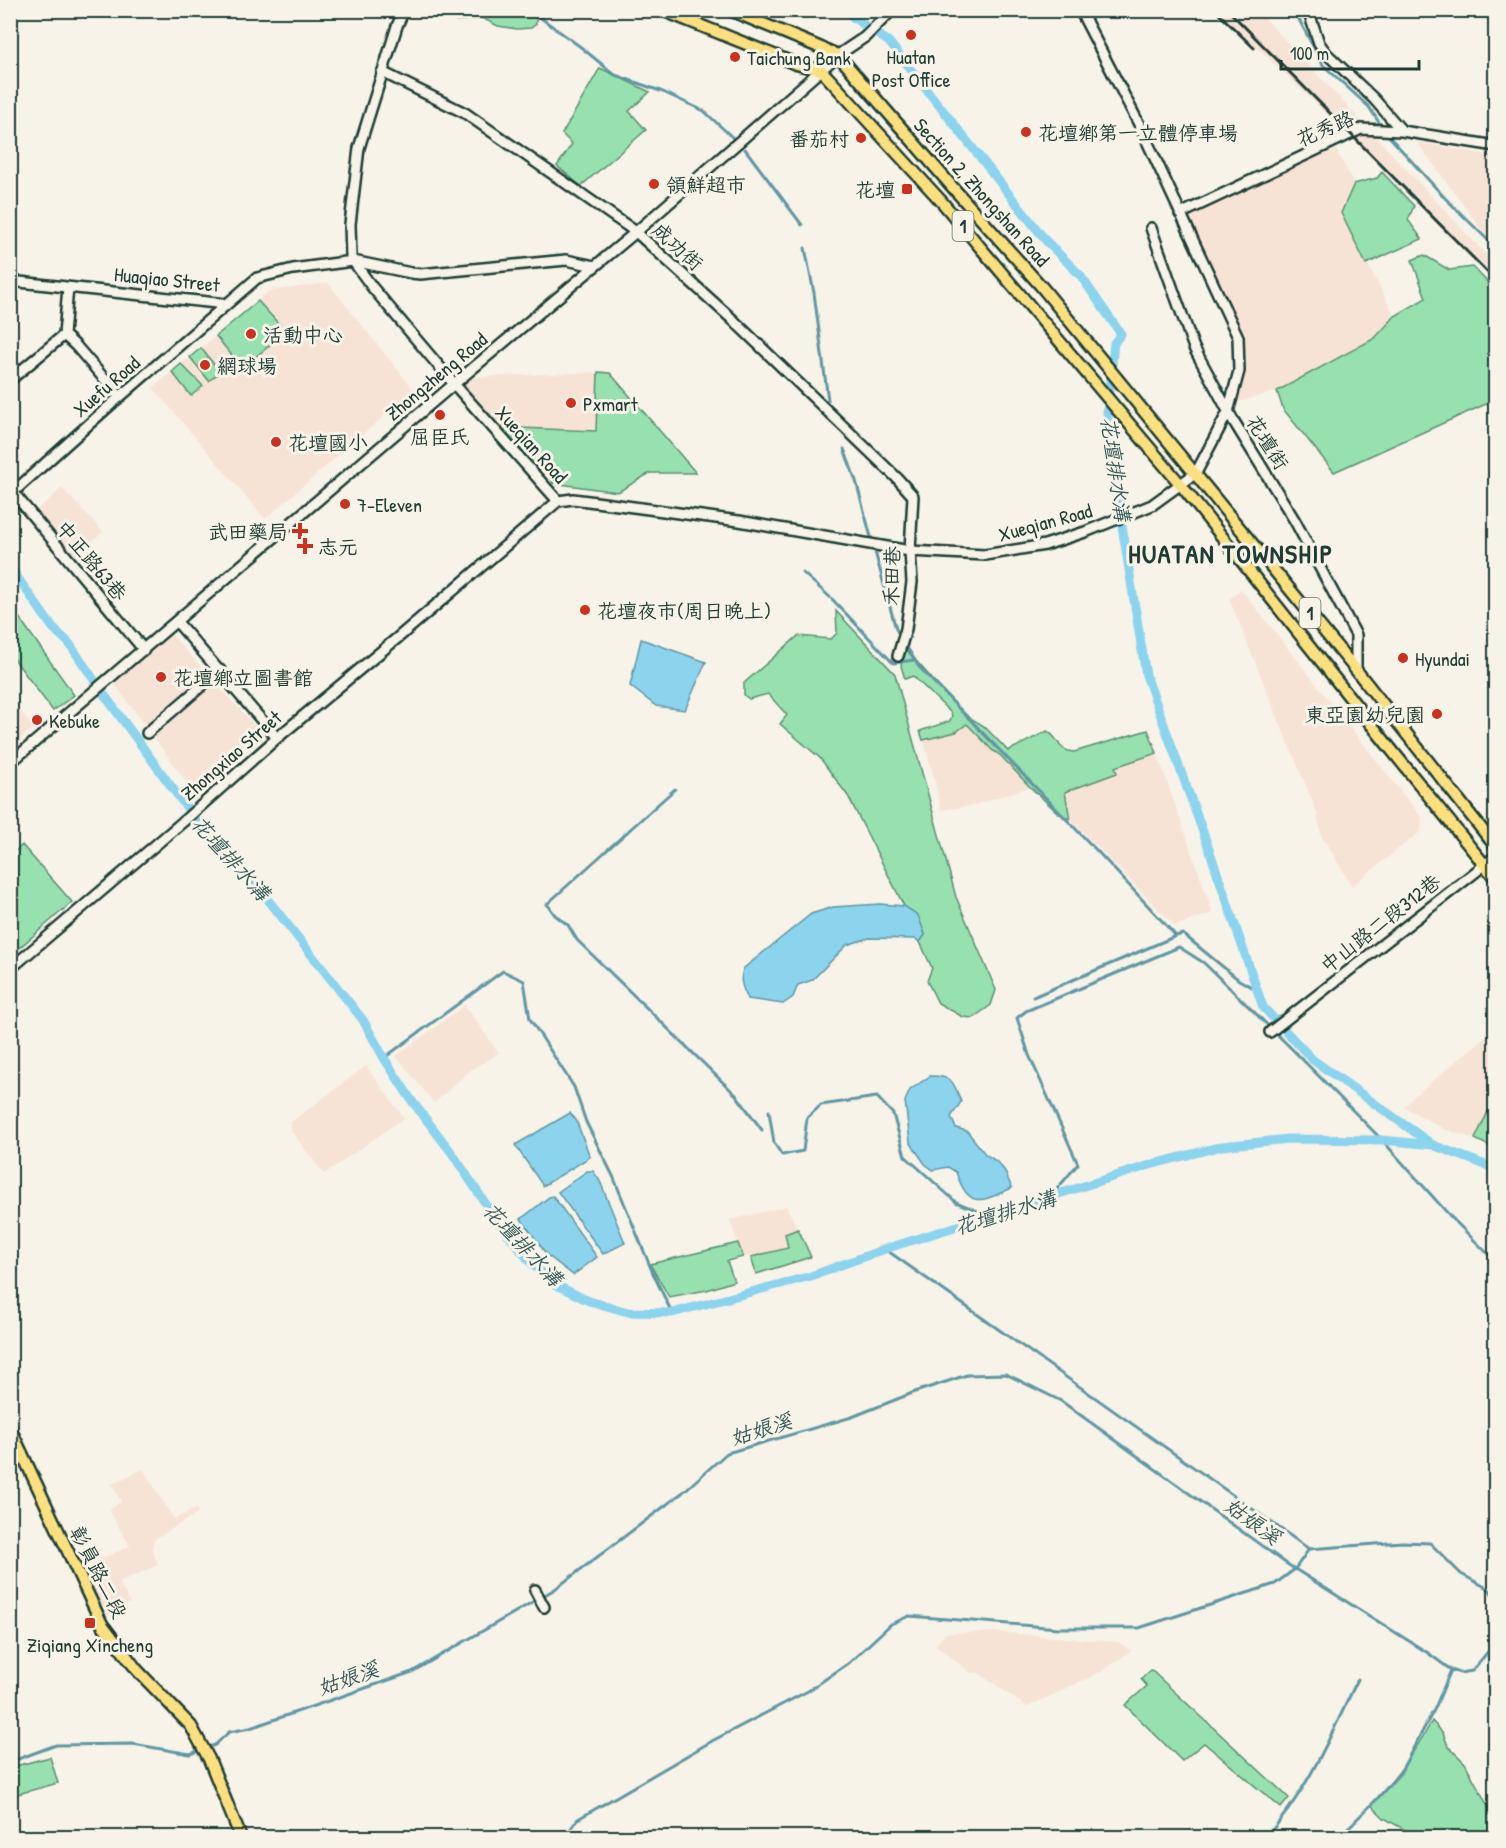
<svg xmlns="http://www.w3.org/2000/svg" width="1506" height="1848" font-family="'Patrick Hand','LXGW WenKai TC',sans-serif">
<style>
.built{fill:#f7e3d6}
.green{fill:#97e0af;stroke:#5b8e72;stroke-width:1.5}
.water{fill:#8cd3ee;stroke:#6097a4;stroke-width:1.5}
.lines{fill:none;stroke-linecap:round;stroke-linejoin:round}
.stream{stroke:#6097a4;stroke-width:3}
.canal{stroke:#8cd3ee;stroke-width:9}
.minor-casing{stroke:#1f3d34;stroke-width:14}
.major-casing{stroke:#1f3d34;stroke-width:15}
.minor{stroke:#f7f3e8;stroke-width:9}
.major{stroke:#fce080;stroke-width:10}
.rail{stroke:#1f3d34;stroke-width:3}
.poi-dot{fill:#c8321e;stroke:#f7f3e8;stroke-width:2}
.labels{text-anchor:middle;dominant-baseline:central;stroke-width:6;stroke-linejoin:round;paint-order:stroke}
.shield{fill:#f7f3e8;stroke:#60746a;stroke-width:1.5}
.shield-label{font-size:18px;font-weight:bold;fill:#1f3d34}
.poi-label{font-size:20px;fill:#1f3d34;stroke:#f7f3e8;text-anchor:start}
.street-label{font-size:20px;fill:#1f3d34;stroke:#f7f3e8}
.water-label{font-size:21px;font-style:italic;fill:#355b59;stroke:#f7f3e8}
.district-label{font-size:26px;font-weight:bold;letter-spacing:1.5px;fill:#1f3d34;stroke:#f7f3e8}
</style>
<rect width="100%" height="100%" fill="#f7f3e8"/>
<filter id="ink" filterUnits="userSpaceOnUse"><feTurbulence type="fractalNoise" baseFrequency=".0167" numOctaves="2"/><feDisplacementMap in="SourceGraphic" scale="12" xChannelSelector="R" yChannelSelector="G"/><feConvolveMatrix kernelMatrix="1 2 1 2 8 2 1 2 1" color-interpolation-filters="sRGB"/></filter>
<g filter="url(#ink)">
<path class="built" d="M1212,11H1258L1495,264V282L1371,156L1263,53Z
M1417,142L1495,156V246L1483,232Z
M1335,147L1354,184L1341,213L1395,316L1375,338L1277,391L1232,404L1236,342L1186,216Z
M328,283L414,390L265,519L153,388L269,291Z
M598,372L596,431L497,427L464,388L467,381L475,377Z
M62,488L103,532L71,558L33,514Z
M1241,589L1422,818L1421,831L1352,886L1321,835L1317,813L1229,599Z
M171,634L264,736L197,796L113,682Z
M11,698L33,728L11,748H10Z
M967,724L992,750L1000,755L1030,787L971,806L941,810L934,777L923,740L956,732Z
M1157,753L1213,913L1175,926L1070,819L1065,792L1116,773L1114,767Z
M465,1005L499,1053L471,1070L434,1103L396,1056Z
M1488,1035H1495V1097L1475,1139L1444,1129L1404,1107L1413,1097Z
M366,1066L404,1118L324,1174L291,1131V1122Z
M786,1206L798,1229L785,1234L789,1248L751,1257H743L730,1220Z
M143,1469L174,1519L197,1508L198,1513L155,1539L152,1548L158,1565L119,1582L130,1603L100,1618L77,1570L130,1546L109,1510L121,1502L112,1484Z
M995,1632L1118,1642L1131,1651L1103,1671L1027,1707L977,1672L971,1673L935,1645L946,1633Z"/>
<path class="green" d="M526,11L536,18V24L531,28L517,29L498,26L482,18L455,21L456,11Z
M600,68L650,92L629,111L646,130L581,186L557,166L572,144L562,134Z
M1382,172L1414,206L1408,220L1422,239L1366,264L1341,213L1354,184L1377,178Z
M1424,255L1449,270L1473,267L1495,290V400L1334,472L1283,409L1277,391L1375,338L1395,316L1426,298L1412,260Z
M258,301L286,332L242,368L216,336Z
M201,348L220,372L209,381L190,357Z
M181,364L203,386L191,396L172,372Z
M598,372L610,373L696,473H650L618,492L553,483L546,466H530L497,427L596,431Z
M11,606L74,695L53,711L11,655Z
M836,611L895,674L956,897L996,990L991,1005L973,1018L963,1017L938,1003L927,981L932,968L920,942L925,935L918,916L904,906L848,796L820,758L780,724L787,715L768,694L749,699L744,695V683L798,636L831,639L837,633Z
M904,647L962,713L984,726L1008,751L1047,731C1060,738 1056,750 1074,752L1148,730L1157,753L1115,767L1117,773L1065,792L1070,819L1058,813L1030,787L1000,755L992,750L967,724L956,732L923,740L920,731L950,721L952,716L950,712L913,676L905,679L901,666Z
M22,845L72,902L11,955V855Z
M1495,1097V1149L1475,1139Z
M798,1229L811,1257L756,1274L751,1257L788,1248L785,1234Z
M738,1243L743,1257L727,1261L734,1281L707,1290L669,1297L650,1264Z
M1151,1670L1289,1798L1281,1808L1204,1743L1182,1761L1125,1705L1147,1686L1141,1679Z
M1432,1721L1443,1733L1448,1746L1465,1763L1490,1810L1495,1808V1837H1410L1407,1831L1384,1818L1371,1805C1395,1779 1415,1752 1432,1721Z
M50,1757L58,1783L18,1794L11,1792V1767Z"/>
<path class="water" d="M641,639L706,662L685,710L656,706L630,686Z
M880,904L904,906L918,915L925,935L920,942L915,939L869,938L847,945L812,980L798,985L793,997L783,1004L748,999C743,989 738,979 744,968L811,914L833,907Z
M930,1076C953,1076 954,1082 961,1102L951,1117L956,1128L967,1131L985,1154L996,1161L1004,1170L1012,1188C982,1201 969,1211 956,1172L948,1167L933,1170L925,1164L910,1142L905,1101L910,1090Z
M570,1113L576,1120L590,1157L543,1186L515,1145Z
M587,1171H593L600,1181L625,1243L603,1254L558,1192Z
M553,1196L597,1257L573,1275L547,1255L521,1219L549,1197Z"/>
<g class="lines">
<path class="stream" d="M530,10L582,48L615,75L663,92L704,111L733,138
M1294,10L1323,65L1369,107L1382,127
M1386,133L1444,197L1496,248
M745,149L802,225
M805,248L814,293L828,400
M844,449L856,481L872,541
M874,548L896,629L900,636
M803,573L832,599L893,663L914,660
M905,644L919,667L1100,854L1176,936L1183,934L1239,980L1257,990
M675,789L547,904L555,915L568,925L577,940L737,1096L762,1130
M1033,997L1176,936
M384,1058L503,971L524,981L530,1019L574,1087L586,1122L613,1176L652,1271L672,1313
M769,1111L774,1143L782,1155L803,1151L807,1118L821,1105L877,1097L893,1114L905,1156L956,1202L989,1216
M1051,1196L1078,1164L1029,1055L1017,1018L1026,1011L1179,947L1204,963L1292,1049L1382,1140L1451,1217L1496,1262
M885,1249L1309,1549L1402,1542L1430,1543L1461,1574L1489,1589L1496,1600
M10,1762L56,1745L133,1744L190,1754L215,1745L229,1732L250,1728L412,1672L555,1589L682,1493L727,1453L852,1417L915,1392L967,1375L1006,1374L1061,1401L1287,1564L1428,1653L1451,1670L1460,1673L1472,1671L1496,1642
M564,1838L578,1819L712,1741L808,1691L849,1663L891,1624L909,1616L1058,1628H1139L1275,1584L1295,1569L1309,1549
M1265,1838C1308,1792 1331,1734 1358,1679
M1338,1838L1377,1799L1400,1773L1435,1708L1451,1670"/>
<path class="canal" d="M847,10L854,18L889,42L1047,242L1080,275L1121,334L1114,343L1107,412L1110,451L1146,675L1208,846L1263,1007L1313,1060L1433,1145L1496,1169
M10,567L53,628L69,643L103,693L195,819L228,860L265,896L363,1020L384,1058L412,1101L452,1153L495,1218L532,1264L556,1285L589,1301L628,1312L672,1313L811,1276L885,1249L989,1216L1150,1165L1222,1146L1288,1139L1382,1140L1433,1145"/>
<g class="minor-casing">
<path id="minor" d="M404,10L397,26L359,148L350,224L351,258L372,287L454,384L558,501L573,499L739,521L910,551L985,555L1045,545L1085,532L1152,505L1196,473L1228,412L1239,371L1238,337L1140,126L1080,10
M1308,10L1319,43L1326,53L1374,99L1402,131
M382,72L465,113L636,232L732,319L897,478L913,496L910,551L912,582L906,629L898,656
M1180,214L1361,129L1402,131L1496,146
M1151,228L1194,348L1233,420L1295,521L1356,635V670
M10,281L226,304
M64,335L76,346L120,397
M64,335L68,287
M10,380L64,335
M11,490L144,650
M10,495L107,408L257,278L293,269L353,261L411,273L420,274L566,260L595,266
M177,622L277,738
M147,733L220,670
M10,763L454,384L636,232L838,55L865,37L892,10
M10,969L186,819L277,738L401,635L558,501
M1270,1032L1496,856
M535,1590L544,1607"/>
</g>
<g class="major-casing">
<path id="major" d="M662,10L796,64L821,70L942,202L1181,485L1386,743L1496,879
M730,10L838,55L955,190L1041,286L1356,670L1496,847
M10,1428L102,1624L137,1670L191,1726L209,1759L241,1838"/>
</g>
<use href="#minor" class="minor"/>
<use href="#major" class="major"/>
<path class="rail" d="M1215,10L1254,48
M1228,10L1496,281"/>
</g>
</g>
<g class="poi-dot">
<circle cx="911" cy="35" r="6"/>
<circle cx="735" cy="57" r="6"/>
<circle cx="1026" cy="132" r="6"/>
<circle cx="861" cy="138" r="6"/>
<circle cx="654" cy="184" r="6"/>
<rect x="901" y="183" width="12" height="12" rx="3"/>
<circle cx="251" cy="334" r="6"/>
<circle cx="205" cy="365" r="6"/>
<circle cx="571" cy="403" r="6"/>
<circle cx="440" cy="415" r="6"/>
<circle cx="276" cy="442" r="6"/>
<circle cx="345" cy="504" r="6"/>
<path d="M297 522h6v6h6v6h-6v6h-6v-6h-6v-6h6z"/>
<path d="M302 537h6v6h6v6h-6v6h-6v-6h-6v-6h6z"/>
<circle cx="585" cy="610" r="6"/>
<circle cx="1403" cy="658" r="6"/>
<circle cx="161" cy="677" r="6"/>
<circle cx="1437" cy="714" r="6"/>
<circle cx="37" cy="720" r="6"/>
<rect x="84" y="1617" width="12" height="12" rx="3"/>
</g>
<g class="labels">
<g class="shield">
<rect x="952.5" y="211" width="21" height="30" rx="4.5"/>
<rect x="1299.5" y="598" width="21" height="30" rx="4.5"/>
</g>
<g class="shield-label">
<text x="963" y="226">1</text>
<text x="1310" y="613">1</text>
</g>
<g class="poi-label">
<text x="911" y="56" text-anchor="middle">Huatan<tspan x="911" dy="23">Post Office</tspan></text>
<text x="747" y="57">Taichung Bank</text>
<text x="1038" y="132">花壇鄉第一立體停車場</text>
<text x="849" y="138" text-anchor="end">番茄村</text>
<text x="666" y="184">領鮮超市</text>
<text x="895" y="189" text-anchor="end">花壇</text>
<text x="263" y="334">活動中心</text>
<text x="217" y="365">網球場</text>
<text x="583" y="403">Pxmart</text>
<text x="440" y="436" text-anchor="middle">屈臣氏</text>
<text x="288" y="442">花壇國小</text>
<text x="357" y="504">7-Eleven</text>
<text x="288" y="531" text-anchor="end">武田藥局</text>
<text x="318" y="546">志元</text>
<text x="597" y="610">花壇夜市(周日晚上)</text>
<text x="1415" y="658">Hyundai</text>
<text x="173" y="677">花壇鄉立圖書館</text>
<text x="1425" y="714" text-anchor="end">東亞園幼兒園</text>
<text x="49" y="720">Kebuke</text>
<text x="90" y="1644" text-anchor="middle">Ziqiang Xincheng</text>
</g>
<g class="street-label">
<text transform="translate(1325 128) rotate(-23)">花秀路</text>
<text transform="translate(982 192) rotate(48)">Section 2, Zhongshan Road</text>
<text transform="translate(678 246) rotate(42)">成功街</text>
<text transform="translate(167 279) rotate(6)">Huaqiao Street</text>
<text transform="translate(436 376) rotate(-40)">Zhongzheng Road</text>
<text transform="translate(106 386) rotate(-41)">Xuefu Road</text>
<text transform="translate(1268 442) rotate(58)">花壇街</text>
<text transform="translate(532 444) rotate(48)">Xueqian Road</text>
<text transform="translate(1045 522) rotate(-15)">Xueqian Road</text>
<text transform="translate(92 560) rotate(50)">中正路63巷</text>
<text transform="translate(891 576) rotate(-88)">禾田巷</text>
<text transform="translate(231 755) rotate(-41)">Zhongxiao Street</text>
<text transform="translate(1380 923) rotate(-38)">中山路二段312巷</text>
<text transform="translate(99 1572) rotate(63)">彰員路二段</text>
</g>
<g class="water-label">
<text transform="translate(1116 469) rotate(82)">花壇排水溝</text>
<text transform="translate(231 858) rotate(48)">花壇排水溝</text>
<text transform="translate(1005 1212) rotate(-17)">花壇排水溝</text>
<text transform="translate(523 1244) rotate(47)">花壇排水溝</text>
<text transform="translate(761 1429) rotate(-17)">姑娘溪</text>
<text transform="translate(1253 1521) rotate(36)">姑娘溪</text>
<text transform="translate(348 1678) rotate(-19)">姑娘溪</text>
</g>
<g class="district-label">
<text x="1231" y="553">HUATAN TOWNSHIP</text>
</g>
</g>
<rect width="1506" height="1848" fill="none" stroke="#f7f3e8" stroke-width="36"/>
<rect x="18" y="18" width="1470" height="1812" fill="none" stroke="#1f3d34" stroke-width="2" filter="url(#ink)"/>
<path d="M1281 60v9h138v-9" fill="none" stroke="#1f3d34" stroke-width="3"/>
<text x="1290" y="60" font-size="18" fill="#1f3d34" stroke="#f7f3e8" stroke-width="4.5" paint-order="stroke">100 m</text>
</svg>
